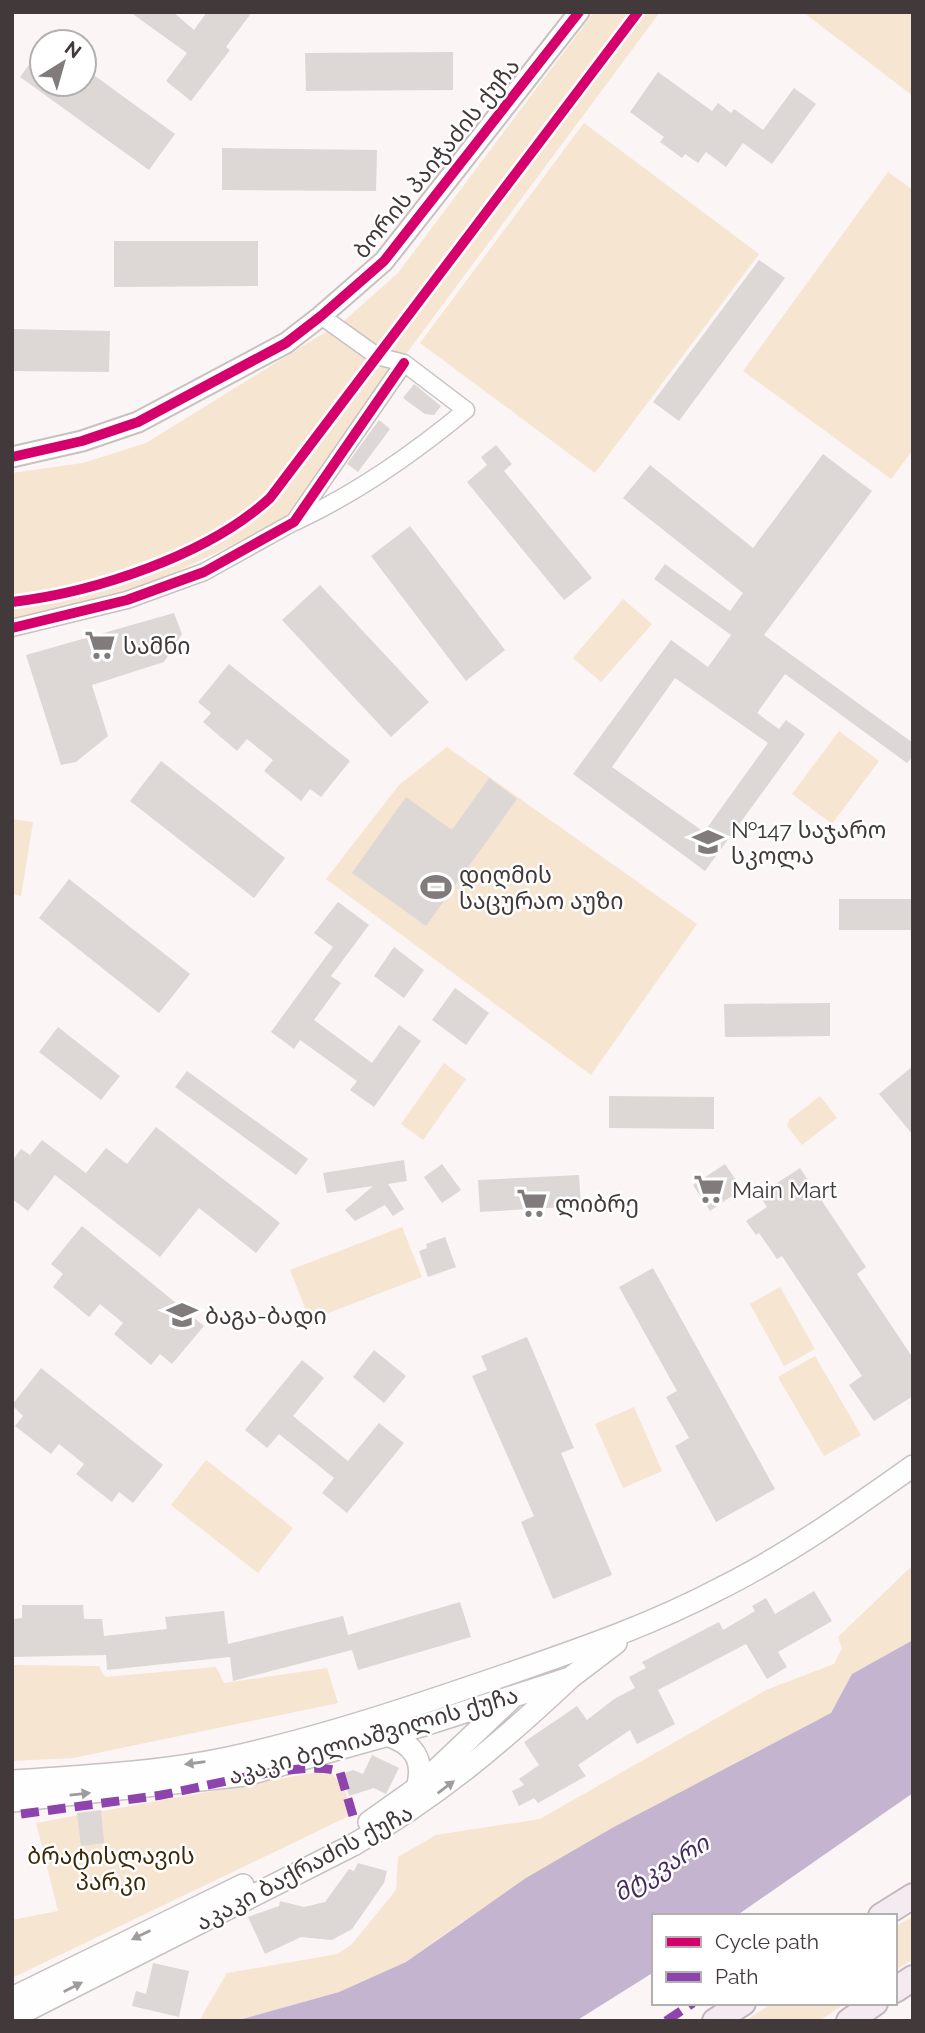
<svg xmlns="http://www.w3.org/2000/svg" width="925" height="2033" font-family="Raleway,'Noto Sans Georgian',sans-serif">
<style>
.green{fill:#f6e5d0}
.water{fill:#c4b4cf}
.building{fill:#ddd7d6;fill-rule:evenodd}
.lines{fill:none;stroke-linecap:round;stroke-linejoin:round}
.minor-casing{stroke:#c7c1c1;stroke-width:19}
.tertiary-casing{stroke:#c7c1c1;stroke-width:23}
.secondary-casing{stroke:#c7c1c1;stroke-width:24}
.primary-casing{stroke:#c6b4be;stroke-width:28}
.minor{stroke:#fefefe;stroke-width:16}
.tertiary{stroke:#fefefe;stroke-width:19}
.secondary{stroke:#fefefe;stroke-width:21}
.primary{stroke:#f3ebf0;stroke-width:24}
.quiet{stroke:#8e44ad;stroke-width:9;stroke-dasharray:18 9;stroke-linecap:butt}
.cycleway-casing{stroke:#fff;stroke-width:15}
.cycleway{stroke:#d6006c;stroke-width:10}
.oneway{fill:#a09c9c}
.labels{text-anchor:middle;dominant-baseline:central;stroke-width:5;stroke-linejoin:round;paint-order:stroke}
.street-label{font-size:23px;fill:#41393a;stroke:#fff}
.poi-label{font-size:23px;fill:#41393a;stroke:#fff;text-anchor:start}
.park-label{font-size:23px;fill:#3c2908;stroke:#fff}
.water-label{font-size:24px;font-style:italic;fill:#452a5c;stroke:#fff}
</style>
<rect width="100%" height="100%" fill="#fbf5f5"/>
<path class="green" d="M594,12H660L282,521L128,595L12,621V473L83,463L146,443L345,320L398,273Z
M803,12H913V96Z
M584,123L759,254L595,473L420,343Z
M888,172L913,190V450L891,479L743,371Z
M623,599L652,624L601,682L573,658Z
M839,731L879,761L832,824L792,794Z
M447,747L697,924L591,1075L326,879L399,785Z
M12,819L33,822L21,896L12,894Z
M444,1063L466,1079L423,1140L401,1124Z
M820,1096L837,1118L802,1145L787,1126L789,1120Z
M402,1227L422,1277L310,1320L290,1270Z
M780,1287L815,1349L784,1366L750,1304Z
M815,1356L861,1435L824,1456L778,1377Z
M634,1407L662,1471L623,1488L595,1424Z
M206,1460L293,1528L258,1573L171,1505Z
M913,1565V1640L852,1674L831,1713L612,1828L462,1922L406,1962L339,1992L235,2021H199L227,1973L338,1954L352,1944L396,1890L398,1857L436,1835L540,1819L766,1690L834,1664L842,1648L838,1637Z
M12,1665L99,1666L105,1677L216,1667L224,1683L327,1668L338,1703L73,1758L12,1761Z
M329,1770L346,1792L351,1815L12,1978V1920L58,1911L36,1823Z
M913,1916V1959L895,1971V1927Z
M773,2003H846L819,2021H745Z"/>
<path class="water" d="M913,1640V1793L736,1916H654V1972L576,2021H235L339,1992L406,1962L526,1878L612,1828L831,1713L852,1674Z"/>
<path class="building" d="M130,12H173L194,30L207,12H252L226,47L230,50L191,101L166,81L187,53Z
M42,47V84H84V68L175,134L149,170L20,77Z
M453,52V90L306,91L305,53Z
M658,72L712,111L718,103L731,113L734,109L763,130L794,88L816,104L772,164L743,143L726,167L706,152L698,163L685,154L682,158L660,142L664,137L630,112Z
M222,148L377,150L376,191L222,190Z
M114,241H258V286L114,287Z
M759,260L785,278L679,421L653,402Z
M12,329L110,331L109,372L12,371Z
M414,384L441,406L434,415L425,414L403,398Z
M379,420L390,429L358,472L347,464Z
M496,445L512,464L504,471L592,578L564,600L467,482L487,465L481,457Z
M823,454L872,491L764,635L913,743V756L907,763L785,674L757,713L779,729L786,720L805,734L705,871L573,774L671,640L708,667L731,635L654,579L665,564L730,611L743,593L623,498L650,465L753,548ZM675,678L768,743L704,832L612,767Z
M410,526L505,650L466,681L371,556Z
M320,585L429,702L391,737L282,620Z
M174,613L182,634L164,662L92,685L108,736L76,762L61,765L26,655Z
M229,664L350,761L321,797L310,789L301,801L264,771L273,760L247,739L237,751L203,722L211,713L198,702Z
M161,761L285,858L254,898L130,801Z
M489,778L517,799L426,926L352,873L406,797L452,830Z
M69,879L190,974L159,1013L39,918Z
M839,899H913V930H839Z
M338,902L369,925L331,976L341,983L314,1020L372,1063L399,1025L421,1041L374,1107L350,1090L357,1081L300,1040L294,1049L271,1032L333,947L314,933Z
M394,947L424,970L404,998L374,976Z
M455,988L489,1013L466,1045L432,1020Z
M830,1003V1036L725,1037L724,1004Z
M58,1027L120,1076L101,1100L39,1052Z
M913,1066V1135L879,1094Z
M187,1071L308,1159L296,1175L175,1087Z
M609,1096L714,1097V1129L609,1128Z
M156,1127L280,1223L256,1253L199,1208L160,1257L55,1175L28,1211L12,1199V1161L21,1149L30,1155L42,1140L86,1173L106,1148L127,1164Z
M404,1160L407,1181L388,1184L404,1209L393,1216L385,1205L355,1221L345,1210L373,1186L327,1193L323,1173Z
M442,1164L461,1190L442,1203L424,1177Z
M725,1164L742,1189L710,1211L693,1185Z
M800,1168L866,1267L857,1274L913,1358V1396L874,1421L849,1385L862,1376L782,1256L777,1259L759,1233L756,1235L746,1221L767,1207L759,1195Z
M579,1175L581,1206L480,1212L478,1180Z
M82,1226L204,1326L172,1364L160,1354L151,1365L114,1334L123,1323L100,1304L89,1317L53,1287L63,1274L51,1264Z
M445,1237L456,1267L428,1277L419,1251L427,1248L426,1244Z
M653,1268L775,1489L716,1522L675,1446L689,1438L666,1397L677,1391L619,1287Z
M527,1337L574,1448L561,1453L612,1575L553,1599L521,1522L534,1516L472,1376L487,1370L481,1356Z
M374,1350L406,1376L384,1403L353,1377Z
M302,1360L324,1378L293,1416L348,1461L379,1423L404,1443L347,1513L322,1493L334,1478L279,1434L267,1448L245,1430Z
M41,1368L163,1465L133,1503L119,1492L112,1502L76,1474L84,1464L59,1444L51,1454L15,1426L23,1416L12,1405Z
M814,1591L832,1621L778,1652L787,1667L767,1679L746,1644L658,1690L675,1724L637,1744L630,1730L578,1765L586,1776L538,1803L534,1798L519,1806L512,1791L524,1785L519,1779L539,1765L524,1742L577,1706L587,1720L614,1699L635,1688L629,1677L646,1668L642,1662L719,1622L723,1630L755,1611L752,1606L766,1598L775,1614Z
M460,1602L471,1637L358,1670L352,1650L233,1681L230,1657L107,1670L106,1655L12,1657V1619L22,1618V1605H83L84,1619H102L104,1636L167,1629L165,1617L224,1611L228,1644L343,1616L348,1635Z
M372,1755L399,1768L386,1794L374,1788L349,1796L342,1774L353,1770L363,1774Z
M101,1810L104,1843L81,1846L77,1813Z
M358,1863L387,1871L384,1883L352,1929L332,1940L301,1937L265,1954L248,1917L279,1906L280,1901L304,1907L325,1902L349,1869L354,1871Z
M153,1963L189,1971L179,2017L132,2006L136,1991L146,1994Z"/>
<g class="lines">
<g class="minor-casing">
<path id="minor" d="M295,522C357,493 413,454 466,410L404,363L377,356L321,316
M12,628L127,600L204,572L294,522L404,363"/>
</g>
<g class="tertiary-casing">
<path id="tertiary" d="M12,457L82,441L138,422L286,343L321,316L384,261L579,12"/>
</g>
<g class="secondary-casing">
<path id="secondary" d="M387,1735C414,1744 425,1760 417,1788
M12,1781C84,1776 157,1773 228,1758C324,1737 418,1705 511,1673C583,1648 653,1624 721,1588C789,1554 851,1510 913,1466
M12,1801L245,1775L421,1726L570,1678L616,1643
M369,1822L417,1788L513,1697
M12,1998L243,1885
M12,2018L353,1845C436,1798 501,1743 570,1678"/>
</g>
<g class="primary-casing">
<path id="primary" d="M881,1916L913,1896
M895,1990L913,1978
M715,2021L743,2003
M849,2021L875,2003"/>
</g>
<use href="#minor" class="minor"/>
<use href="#tertiary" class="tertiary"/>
<use href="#secondary" class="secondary"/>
<use href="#primary" class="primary"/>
<path class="quiet" d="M21,1814C66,1808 111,1802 155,1796C196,1790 307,1757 340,1772L353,1816
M666,2021L693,2003"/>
<g class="cycleway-casing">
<path id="cycleway" d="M12,457L82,441L138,422L286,343L321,316L384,261L579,12
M12,602C96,592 208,555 270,498L638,12
M12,628L127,600L204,572L294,522L404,363"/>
</g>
<use href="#cycleway" class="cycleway"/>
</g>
<defs><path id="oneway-solid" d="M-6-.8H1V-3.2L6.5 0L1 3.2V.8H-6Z" transform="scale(1.75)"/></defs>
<g class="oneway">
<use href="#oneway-solid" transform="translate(195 1763) rotate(172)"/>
<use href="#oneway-solid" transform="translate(446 1787) rotate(-37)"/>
<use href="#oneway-solid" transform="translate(80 1794) rotate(-6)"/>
<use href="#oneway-solid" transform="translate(141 1935) rotate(154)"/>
<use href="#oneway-solid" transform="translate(73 1987) rotate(-27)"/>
</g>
<defs>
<g id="supermarket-bare" transform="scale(2.415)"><path d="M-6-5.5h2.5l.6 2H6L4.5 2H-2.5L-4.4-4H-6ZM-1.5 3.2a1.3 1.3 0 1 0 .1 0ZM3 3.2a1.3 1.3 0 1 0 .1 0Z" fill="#827b7b" stroke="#fff" stroke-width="2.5" paint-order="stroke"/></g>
<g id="school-bare" transform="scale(2.415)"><path d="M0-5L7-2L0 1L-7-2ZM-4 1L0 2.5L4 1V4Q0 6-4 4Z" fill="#827b7b" stroke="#fff" stroke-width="2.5" paint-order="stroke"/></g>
<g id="stadium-bare" transform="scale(2.415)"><path d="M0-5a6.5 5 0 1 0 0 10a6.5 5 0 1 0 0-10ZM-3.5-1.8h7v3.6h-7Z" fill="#827b7b" stroke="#fff" stroke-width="2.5" paint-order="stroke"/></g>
</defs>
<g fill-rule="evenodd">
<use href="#supermarket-bare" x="100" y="645"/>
<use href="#school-bare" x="708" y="842"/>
<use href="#stadium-bare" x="436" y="887"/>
<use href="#supermarket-bare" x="709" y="1189"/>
<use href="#supermarket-bare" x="532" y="1203"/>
<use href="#school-bare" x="182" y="1315"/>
</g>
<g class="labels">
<g class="street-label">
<text transform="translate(436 158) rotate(-51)">ბორის პაიჭაძის ქუჩა</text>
<text transform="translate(373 1735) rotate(-16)">აკაკი ბელიაშვილის ქუჩა</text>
<text transform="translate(304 1867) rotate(-28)">აკაკი ბაქრაძის ქუჩა</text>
</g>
<g class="poi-label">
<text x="123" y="645">სამნი</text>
<text x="731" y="829">№147 საჯარო<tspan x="731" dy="26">სკოლა</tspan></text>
<text x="459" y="874">დიღმის<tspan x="459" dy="26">საცურაო აუზი</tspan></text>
<text x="732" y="1189">Main Mart</text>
<text x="555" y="1203">ლიბრე</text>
<text x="205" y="1315">ბაგა-ბადი</text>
</g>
<g class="park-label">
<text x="111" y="1855">ბრატისლავის<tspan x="111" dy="26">პარკი</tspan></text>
</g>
<g class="water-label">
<text transform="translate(661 1868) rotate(-31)">მტკვარი</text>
</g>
</g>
<rect width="925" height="2033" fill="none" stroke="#41393a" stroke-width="28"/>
<rect x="652" y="1914" width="245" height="91" fill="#ffffff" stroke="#b3b0b0" stroke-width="2"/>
<rect x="666" y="1937" width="35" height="10" fill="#d6006c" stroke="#b3b0b0" stroke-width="2"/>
<text x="715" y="1949" font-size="21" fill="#41393a">Cycle path</text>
<rect x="666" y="1972" width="35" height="10" fill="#8e44ad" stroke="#b3b0b0" stroke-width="2"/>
<text x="715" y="1984" font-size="21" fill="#41393a">Path</text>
<g transform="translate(63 63) rotate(37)"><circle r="33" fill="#ffffff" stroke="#b3b0b0" stroke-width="2"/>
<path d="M0-5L12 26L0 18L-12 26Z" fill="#827b7b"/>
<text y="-10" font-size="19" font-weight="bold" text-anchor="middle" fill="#41393a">N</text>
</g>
</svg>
